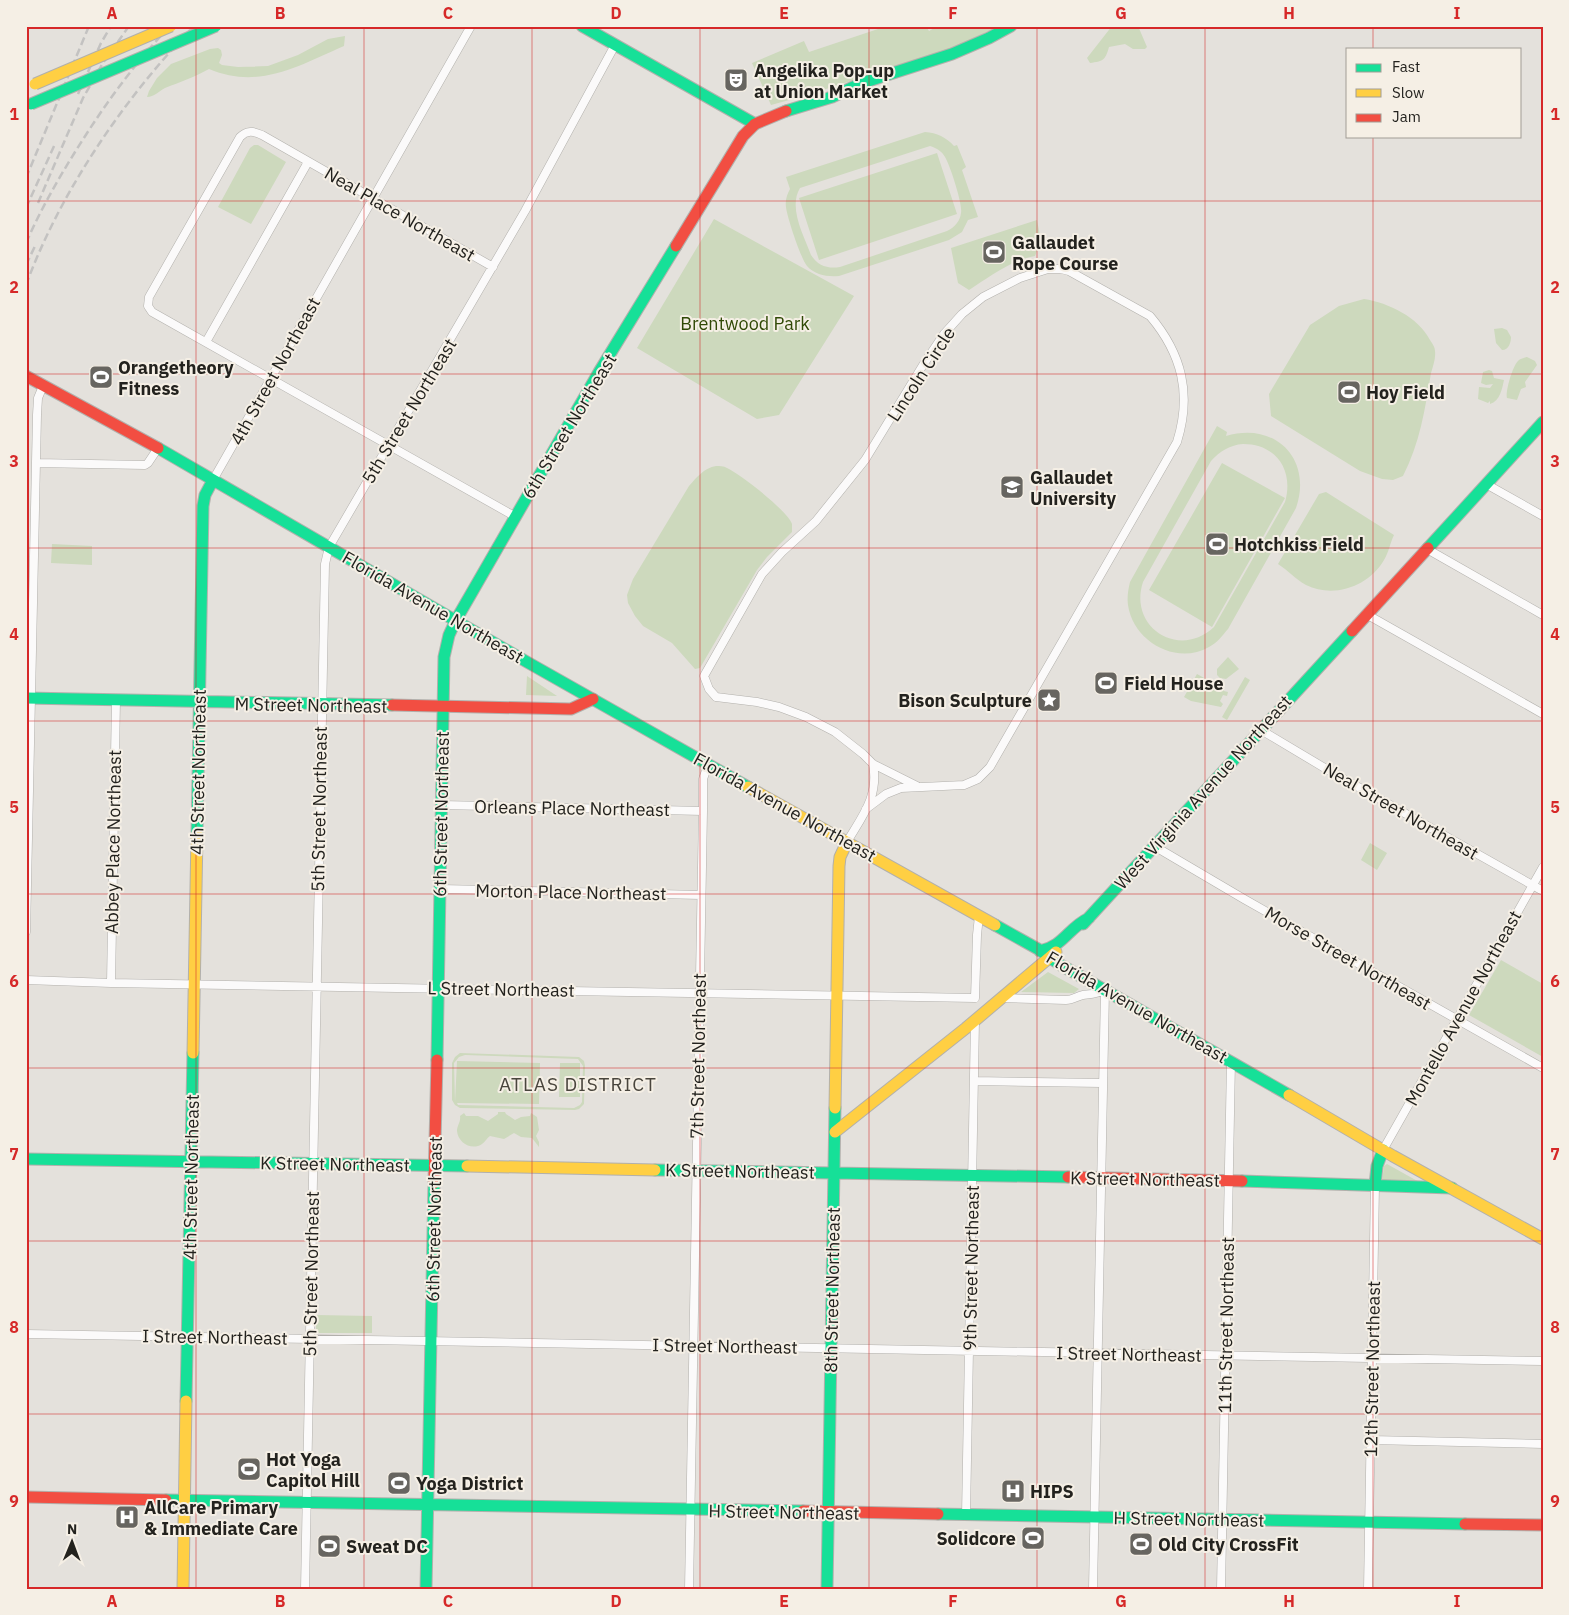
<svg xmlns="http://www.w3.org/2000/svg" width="1569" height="1615" font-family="'IBM Plex Sans',sans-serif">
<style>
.green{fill:#cdd9bd;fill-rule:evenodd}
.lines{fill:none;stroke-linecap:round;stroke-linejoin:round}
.street-casing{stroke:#b2b0ac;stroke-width:9}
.fast-casing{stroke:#b2b0ac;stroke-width:13}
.slow-casing{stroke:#b2b0ac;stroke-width:13}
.jam-casing{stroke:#b2b0ac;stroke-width:13}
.street{stroke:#fbfafa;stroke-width:8}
.fast{stroke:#16e098;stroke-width:11}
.slow{stroke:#ffcf43;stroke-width:11}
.jam{stroke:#f24e42;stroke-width:11}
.rail{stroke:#c3c2c1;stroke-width:2.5;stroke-dasharray:8 4;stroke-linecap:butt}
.fast-bridge-casing{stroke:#b2b0ac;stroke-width:13;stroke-linecap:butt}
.slow-bridge-casing{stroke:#b2b0ac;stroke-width:13;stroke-linecap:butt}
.fast-bridge{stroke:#16e098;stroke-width:11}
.slow-bridge{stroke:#ffcf43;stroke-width:11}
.grid{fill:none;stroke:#d62828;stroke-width:1;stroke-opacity:0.55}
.labels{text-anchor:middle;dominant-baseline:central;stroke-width:4;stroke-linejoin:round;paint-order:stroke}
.poi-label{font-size:18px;font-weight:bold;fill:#23221e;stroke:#f5efe5;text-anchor:start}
.street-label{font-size:18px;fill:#23221e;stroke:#f5efe5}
.park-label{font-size:18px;fill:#304906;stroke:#f5efe5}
.neighbourhood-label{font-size:19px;letter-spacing:1px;fill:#49453d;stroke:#f5efe5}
.neatline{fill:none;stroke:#d62828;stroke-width:2}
.grid-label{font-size:16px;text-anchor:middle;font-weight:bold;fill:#d62828}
</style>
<rect width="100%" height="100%" fill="#e4e1dc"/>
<path class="green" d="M887,26H926L929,31L938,26H999L951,49L804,96L771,105L752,63L804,41L809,52Z
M1112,26H1138L1147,47L1145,49H1133L1125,44L1109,47C1105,61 1103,61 1090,63L1087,58Z
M345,36L344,46C298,66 259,90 209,69C195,77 180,82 165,88C159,91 154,97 147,97L149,91L157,78L171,64L210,49L218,48L221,50L222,55L219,63L222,65L238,67L268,66L298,55L328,39Z
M925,132C937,133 946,137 954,146L957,145L966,167L962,170L978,217L968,220L962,232L949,240L839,276C827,277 815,275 807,266C801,259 787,217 786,207C785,200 787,195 790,189L786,177ZM930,146C936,148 942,151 945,157C950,165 963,205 961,213C960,221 955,227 947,231L840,267C828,269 818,266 811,255C804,236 788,208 800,188Z
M254,145H258L286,162L251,224L218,207L250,148Z
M937,153L957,214L819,260L799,198Z
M714,219L854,296L779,415L757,419L637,348Z
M1037,220L1041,241L1035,256C1011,260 989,277 969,290L958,283L951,248Z
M1364,299C1389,303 1418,317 1430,340C1432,343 1435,347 1435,351C1436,358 1433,366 1431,373C1425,409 1420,443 1403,476L1393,480L1382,479L1360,471L1271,416L1269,394L1310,325L1339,306Z
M1502,328L1507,330L1511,337C1511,342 1509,350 1502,350L1496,343L1494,329Z
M1527,357L1535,361L1537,365L1525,382L1526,387L1521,389L1517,400L1507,398C1505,392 1513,364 1519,360C1520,359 1526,357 1527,357Z
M1489,370L1492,371L1494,378L1504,380C1502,389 1500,401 1490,404V401L1488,403L1478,399L1479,387L1490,388L1493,384L1486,385L1481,383L1483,372Z
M1217,426L1227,432L1226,436C1275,421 1313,459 1296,508L1228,629C1222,636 1217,643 1209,647C1176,666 1133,641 1128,605C1127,598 1128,590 1130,582ZM1243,444C1277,444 1294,471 1285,502L1214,627C1179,660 1128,627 1143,582L1211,461C1220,451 1230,445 1243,444Z
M1222,463L1285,498L1212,627L1149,590Z
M716,466C719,466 724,466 727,468C740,474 788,511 792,524C792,526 792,529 792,532L767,557L757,570L700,668L695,669L672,643L643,626L635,616L628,603L627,595L633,579L689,486C697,477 704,468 716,466Z
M1326,492L1394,535C1390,543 1389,552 1384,560C1369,586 1334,599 1306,585C1294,578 1289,571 1278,564L1319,494Z
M52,544L92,546V565L51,563Z
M1228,657L1239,669L1226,679L1220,678L1217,675V669Z
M1197,674L1224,689V691L1228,692L1227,696L1223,695L1220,701L1223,704L1221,707L1191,701L1184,697Z
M527,676L557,696L526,695Z
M1245,677L1250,680L1227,720L1222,717Z
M1370,843L1387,853L1377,870L1361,860Z
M1501,960L1543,984V1057L1469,1015Z
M1048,972L1079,989L1074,993L1021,992Z
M460,1053L579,1057L584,1061L585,1066L584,1104L579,1109L575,1110L460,1108L455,1105L452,1100V1063L455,1057ZM465,1055L578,1059L583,1066L582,1102L580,1105L574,1108L458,1105L457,1103L539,1104L540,1063L457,1061L455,1102L454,1063L459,1057Z
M560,1063H580V1097H559Z
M498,1112H505L506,1114L515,1120L521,1117L530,1116L531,1113L537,1117L539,1130L536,1136L539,1142V1147L532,1138L521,1137L514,1133L504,1139L490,1136C487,1138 485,1142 482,1144C472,1151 458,1143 457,1131C457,1125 461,1122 460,1116L464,1113L466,1116H478L488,1121L498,1114Z
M1387,1164L1421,1183L1382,1182L1384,1166Z
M316,1315L372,1316V1333H319L316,1329Z"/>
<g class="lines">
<g class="street-casing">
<path id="street" d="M493,267L262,135C253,131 247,130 240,137L149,297L148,306L152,312L516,517
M206,342L308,162
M36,463L145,465L148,463L158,448
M213,480L471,26
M1486,484L1543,516
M1427,549L1543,615
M1366,614L1543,714
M1261,730L1328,770L1543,891
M441,805L703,811
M866,809L886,794L901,788L964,785L978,779L990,767L1177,442C1192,394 1182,354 1150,316L1069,271L1061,269H1048L1020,278L983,297L962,314L944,334L923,365L865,460L816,521L782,552L762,574L704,676L709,689L716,697L757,702L779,707L806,717L835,732L863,754L873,764L917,786
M847,842C863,815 879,796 873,764
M1154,846L1244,899L1543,1068
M440,889L701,895
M26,932L37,415L38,398L43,386
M26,980L111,983L975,998L977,935L979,916
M111,983L116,700
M1001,998L1066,1000C1073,1000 1077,996 1083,995C1091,994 1097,994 1105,990L1093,1589
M974,1081L1102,1083
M1383,1150L1543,867
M26,1334L1543,1361
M1371,1440L1543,1444
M966,1515L975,1020
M305,1589L325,564L329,547L339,530L525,211L615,45
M689,1589L703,811V779L708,765
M1221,1589L1231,1061
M1368,1589L1375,1185"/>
</g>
<g class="fast-casing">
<path id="fast" d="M582,26L755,124
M786,111L832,97L862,83L952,54L989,38L1011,26
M158,448L527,662L748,787
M1428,548L1543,422
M456,620L599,372L676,246
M26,698L392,705
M197,834L203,506L205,495L213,480
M1083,924L1352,631
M995,925L1038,949L1059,964L1289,1095
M1040,951C1064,946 1068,928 1089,918
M437,1060L444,657L449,635L456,620
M26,1159L467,1166
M655,1170L1068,1177
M1242,1181L1452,1188
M1375,1185L1377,1166L1383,1150
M186,1401L193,1053
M166,1500L803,1511
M938,1514L1465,1524
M426,1589L434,1183
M827,1589L835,1108"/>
</g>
<g class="slow-casing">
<path id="slow" d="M748,787L995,925
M193,1053L197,834
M1289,1095L1393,1156L1543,1239
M835,1108L839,866L840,857L847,842
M835,1132L966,1028L1056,952
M467,1166L655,1170
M183,1589L186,1401"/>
</g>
<g class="jam-casing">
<path id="jam" d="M676,246L743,136L755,124L786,111
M26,376L158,448
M1352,631L1428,548
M392,705L571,709L593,699
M1068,1177L1242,1181
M434,1183L437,1060
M26,1497L166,1500
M803,1511L938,1514
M1465,1524L1543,1525"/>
</g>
<use href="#street" class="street"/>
<use href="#fast" class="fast"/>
<use href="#slow" class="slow"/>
<use href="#jam" class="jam"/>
<path class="rail" d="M78,94L101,43L111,26
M26,178L89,26
M38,203L83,98L103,63L129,26
M26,208L55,144
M26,243C40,211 57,181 75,152C103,107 133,65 170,26
M26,265L35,246
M26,285C60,192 125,97 194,26"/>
<g class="fast-bridge-casing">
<path id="fast-bridge" d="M31,104L216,26"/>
</g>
<g class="slow-bridge-casing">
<path id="slow-bridge" d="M35,84L171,26"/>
</g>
<use href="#fast-bridge" class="fast-bridge"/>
<use href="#slow-bridge" class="slow-bridge"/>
</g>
<path class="grid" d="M196,26V1589M364,26V1589M532,26V1589M700,26V1589M869,26V1589M1037,26V1589M1205,26V1589M1373,26V49M1373,136V1589M26,201H1543M26,374H1543M26,548H1543M26,721H1543M26,894H1543M26,1068H1543M26,1241H1543M26,1414H1543"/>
<defs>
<g id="theatre-square" transform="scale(1.25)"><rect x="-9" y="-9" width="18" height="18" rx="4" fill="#676560" stroke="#f5efe5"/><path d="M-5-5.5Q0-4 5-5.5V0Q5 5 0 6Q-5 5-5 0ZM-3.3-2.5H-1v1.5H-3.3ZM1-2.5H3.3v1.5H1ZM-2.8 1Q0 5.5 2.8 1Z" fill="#fff"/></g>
<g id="stadium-square" transform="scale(1.25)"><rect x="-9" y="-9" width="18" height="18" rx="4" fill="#676560" stroke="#f5efe5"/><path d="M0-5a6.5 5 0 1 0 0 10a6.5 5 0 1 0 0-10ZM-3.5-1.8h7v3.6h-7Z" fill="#fff"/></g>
<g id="university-square" transform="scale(1.25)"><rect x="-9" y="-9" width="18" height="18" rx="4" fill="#676560" stroke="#f5efe5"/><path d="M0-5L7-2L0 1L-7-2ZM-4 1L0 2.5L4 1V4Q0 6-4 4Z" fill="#fff"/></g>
<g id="sight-square" transform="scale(1.25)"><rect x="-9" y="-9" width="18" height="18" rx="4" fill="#676560" stroke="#f5efe5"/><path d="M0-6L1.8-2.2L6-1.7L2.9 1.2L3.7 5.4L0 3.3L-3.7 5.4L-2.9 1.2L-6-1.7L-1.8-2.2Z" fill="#fff"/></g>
<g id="hospital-square" transform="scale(1.25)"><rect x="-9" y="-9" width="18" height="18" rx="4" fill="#676560" stroke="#f5efe5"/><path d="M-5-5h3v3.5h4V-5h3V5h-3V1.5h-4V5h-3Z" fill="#fff"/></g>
</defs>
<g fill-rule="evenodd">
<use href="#theatre-square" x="736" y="80"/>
<use href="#stadium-square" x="994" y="252"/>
<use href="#stadium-square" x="101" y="377"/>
<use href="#stadium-square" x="1349" y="392"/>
<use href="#university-square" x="1012" y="487"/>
<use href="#stadium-square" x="1217" y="544"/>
<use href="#stadium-square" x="1106" y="683"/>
<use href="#sight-square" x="1049" y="700"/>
<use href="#stadium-square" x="249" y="1469"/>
<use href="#stadium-square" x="399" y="1483"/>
<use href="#hospital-square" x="1013" y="1491"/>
<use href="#hospital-square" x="127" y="1517"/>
<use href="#stadium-square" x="1033" y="1538"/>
<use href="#stadium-square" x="1141" y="1544"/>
<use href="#stadium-square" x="329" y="1546"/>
</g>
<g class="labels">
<g class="poi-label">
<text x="754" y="70">Angelika Pop-up<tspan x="754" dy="21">at Union Market</tspan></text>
<text x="1012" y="242">Gallaudet<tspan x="1012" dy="21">Rope Course</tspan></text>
<text x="118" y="367">Orangetheory<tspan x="118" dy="21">Fitness</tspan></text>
<text x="1366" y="392">Hoy Field</text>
<text x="1030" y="477">Gallaudet<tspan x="1030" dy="21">University</tspan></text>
<text x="1234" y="544">Hotchkiss Field</text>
<text x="1124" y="683">Field House</text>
<text x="1032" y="700" text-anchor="end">Bison Sculpture</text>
<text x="266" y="1459">Hot Yoga<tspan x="266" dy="21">Capitol Hill</tspan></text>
<text x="416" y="1483">Yoga District</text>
<text x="1030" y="1491">HIPS</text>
<text x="144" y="1507">AllCare Primary<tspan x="144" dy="21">&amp; Immediate Care</tspan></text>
<text x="1016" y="1538" text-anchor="end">Solidcore</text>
<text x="1158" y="1544">Old City CrossFit</text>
<text x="346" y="1546">Sweat DC</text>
</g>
<g class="street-label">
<text transform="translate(400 214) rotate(30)">Neal Place Northeast</text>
<text transform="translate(275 371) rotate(-61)">4th Street Northeast</text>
<text transform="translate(921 374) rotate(-57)">Lincoln Circle</text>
<text transform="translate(409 411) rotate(-59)">5th Street Northeast</text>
<text transform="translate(569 426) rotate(-59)">6th Street Northeast</text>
<text transform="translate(433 607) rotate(30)">Florida Avenue Northeast</text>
<text transform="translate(311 705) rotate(1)">M Street Northeast</text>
<text transform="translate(198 772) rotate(-89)">4th Street Northeast</text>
<text transform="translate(1203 792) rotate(-48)">West Virginia Avenue Northeast</text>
<text transform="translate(785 807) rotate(29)">Florida Avenue Northeast</text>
<text transform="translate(572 808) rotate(1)">Orleans Place Northeast</text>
<text transform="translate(319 809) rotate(-89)">5th Street Northeast</text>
<text transform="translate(1401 811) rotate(30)">Neal Street Northeast</text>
<text transform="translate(441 814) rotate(-89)">6th Street Northeast</text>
<text transform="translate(113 842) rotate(-89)">Abbey Place Northeast</text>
<text transform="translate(571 892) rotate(1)">Morton Place Northeast</text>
<text transform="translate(1348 958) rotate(30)">Morse Street Northeast</text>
<text transform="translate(501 989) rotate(1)">L Street Northeast</text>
<text transform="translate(1137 1007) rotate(30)">Florida Avenue Northeast</text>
<text transform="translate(1463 1008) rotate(-61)">Montello Avenue Northeast</text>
<text transform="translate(698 1056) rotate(-89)">7th Street Northeast</text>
<text transform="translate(335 1164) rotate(1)">K Street Northeast</text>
<text transform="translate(740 1171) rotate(1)">K Street Northeast</text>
<text transform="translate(191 1177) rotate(-89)">4th Street Northeast</text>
<text transform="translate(1145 1179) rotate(1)">K Street Northeast</text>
<text transform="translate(434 1219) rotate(-89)">6th Street Northeast</text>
<text transform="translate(971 1268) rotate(-89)">9th Street Northeast</text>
<text transform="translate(311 1274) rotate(-89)">5th Street Northeast</text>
<text transform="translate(832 1290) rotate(-89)">8th Street Northeast</text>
<text transform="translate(1226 1325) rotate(-89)">11th Street Northeast</text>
<text transform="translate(215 1337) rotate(1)">I Street Northeast</text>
<text transform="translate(725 1346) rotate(1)">I Street Northeast</text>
<text transform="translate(1129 1354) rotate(1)">I Street Northeast</text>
<text transform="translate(1372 1369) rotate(-89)">12th Street Northeast</text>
<text transform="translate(784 1512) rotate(1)">H Street Northeast</text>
<text transform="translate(1189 1519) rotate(1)">H Street Northeast</text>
</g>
<g class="park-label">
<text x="745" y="323">Brentwood Park</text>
</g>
<g class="neighbourhood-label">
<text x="578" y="1084">ATLAS DISTRICT</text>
</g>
</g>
<rect width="1569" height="1615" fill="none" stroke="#f5efe5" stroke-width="55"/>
<rect x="1346" y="48" width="175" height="90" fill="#f5efe5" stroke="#a19d95"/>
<rect x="1356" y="64" width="25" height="8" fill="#16e098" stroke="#a19d95"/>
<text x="1392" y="72" font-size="15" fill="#23221e">Fast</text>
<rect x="1356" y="89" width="25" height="8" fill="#ffcf43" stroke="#a19d95"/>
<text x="1392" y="98" font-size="15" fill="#23221e">Slow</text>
<rect x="1356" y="114" width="25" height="8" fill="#f24e42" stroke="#a19d95"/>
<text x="1392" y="122" font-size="15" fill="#23221e">Jam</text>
<g transform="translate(72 1542) rotate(1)" stroke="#f5efe5" stroke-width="4" paint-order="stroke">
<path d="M0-4L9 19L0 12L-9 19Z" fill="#23221e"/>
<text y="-8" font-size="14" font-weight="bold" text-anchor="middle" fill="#23221e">N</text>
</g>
<rect x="28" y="28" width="1514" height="1560" class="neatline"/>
<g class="grid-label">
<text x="112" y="19">A</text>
<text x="280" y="19">B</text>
<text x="448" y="19">C</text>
<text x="616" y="19">D</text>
<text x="784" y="19">E</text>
<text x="953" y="19">F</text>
<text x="1121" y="19">G</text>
<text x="1289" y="19">H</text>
<text x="1457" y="19">I</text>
<text x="14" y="120">1</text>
<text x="1555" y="120">1</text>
<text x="14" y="293">2</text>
<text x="1555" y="293">2</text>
<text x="14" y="467">3</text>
<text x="1555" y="467">3</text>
<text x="14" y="640">4</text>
<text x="1555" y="640">4</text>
<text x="14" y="813">5</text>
<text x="1555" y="813">5</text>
<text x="14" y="987">6</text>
<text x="1555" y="987">6</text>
<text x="14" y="1160">7</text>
<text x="1555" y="1160">7</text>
<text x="14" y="1333">8</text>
<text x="1555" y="1333">8</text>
<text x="14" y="1507">9</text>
<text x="1555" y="1507">9</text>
<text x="112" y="1607">A</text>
<text x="280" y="1607">B</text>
<text x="448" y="1607">C</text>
<text x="616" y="1607">D</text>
<text x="784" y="1607">E</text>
<text x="953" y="1607">F</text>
<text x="1121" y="1607">G</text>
<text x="1289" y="1607">H</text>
<text x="1457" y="1607">I</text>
</g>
</svg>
